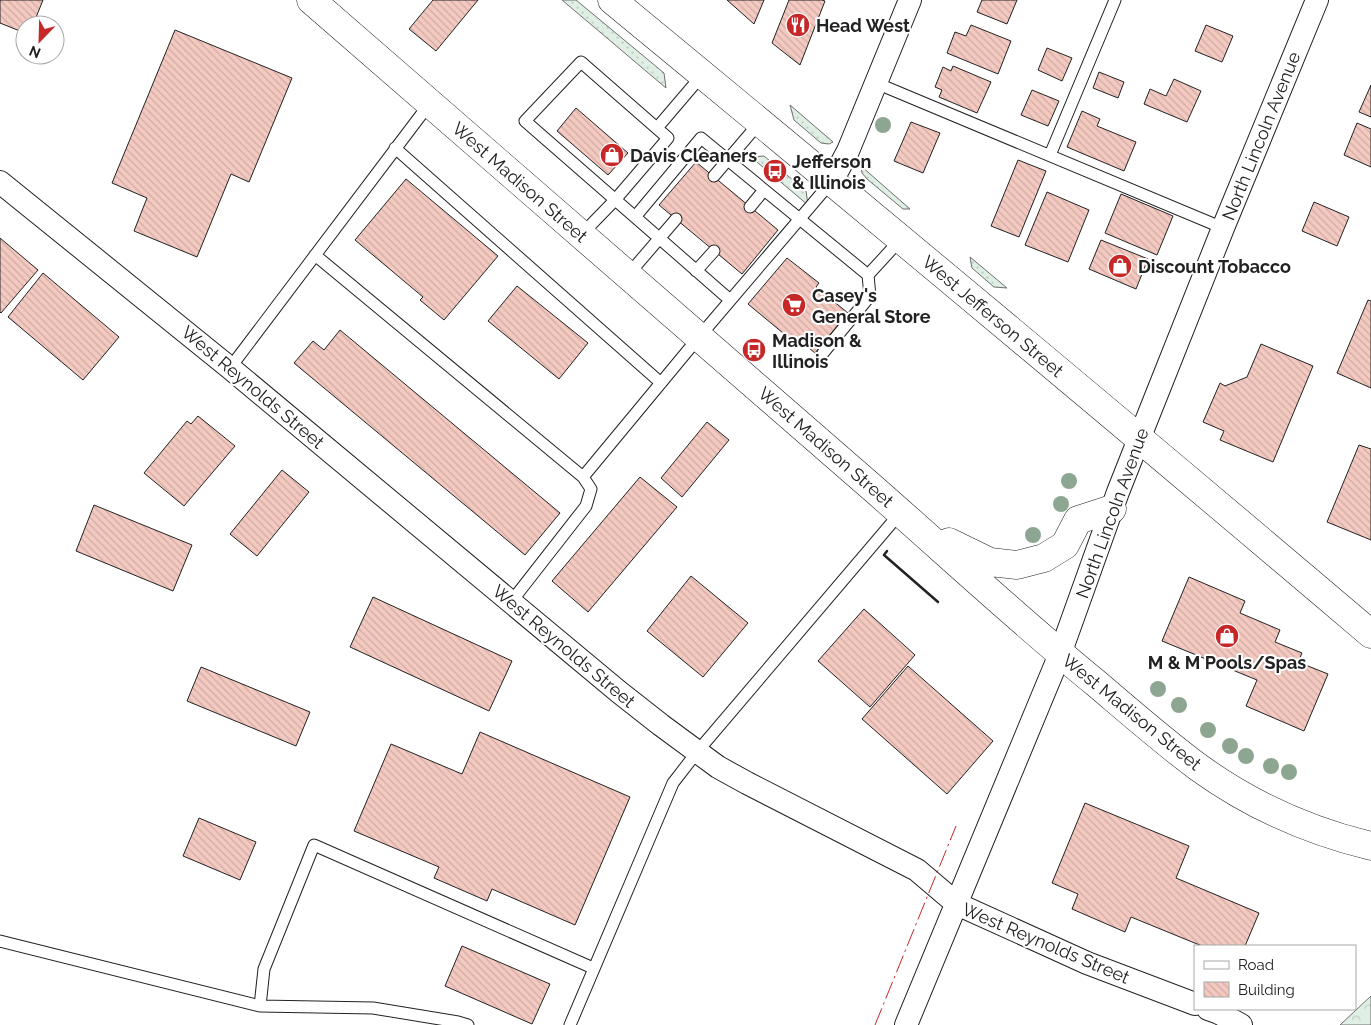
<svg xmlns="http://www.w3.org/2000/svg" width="1371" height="1025" font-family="Raleway,sans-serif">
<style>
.grass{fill:url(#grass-dots);stroke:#6f6f6f}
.forest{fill:url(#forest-crowns);stroke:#6f6f6f}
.building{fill:url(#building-back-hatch);stroke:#222}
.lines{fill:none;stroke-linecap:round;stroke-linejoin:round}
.lane-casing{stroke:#222;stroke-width:13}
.street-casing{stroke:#222;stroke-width:24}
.primary-casing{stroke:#222;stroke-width:29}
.lane{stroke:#fff;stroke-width:11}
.street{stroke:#fff;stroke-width:22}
.primary{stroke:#fff;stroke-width:28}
.wall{stroke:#222;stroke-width:2.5}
.power{stroke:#c62828;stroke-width:1;stroke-dasharray:18 4 2.5 4;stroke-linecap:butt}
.tree{fill:#8da692}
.labels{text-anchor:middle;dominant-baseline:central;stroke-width:4;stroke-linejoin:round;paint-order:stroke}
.poi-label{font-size:18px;font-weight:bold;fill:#222;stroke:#fff;text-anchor:start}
.street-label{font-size:18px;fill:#222;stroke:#fff}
</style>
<defs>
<pattern id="grass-dots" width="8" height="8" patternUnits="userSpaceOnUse" patternTransform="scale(1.25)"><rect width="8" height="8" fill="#e0efe3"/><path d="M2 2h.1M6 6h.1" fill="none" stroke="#c0cdc2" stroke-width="1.8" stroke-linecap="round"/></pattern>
<pattern id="forest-crowns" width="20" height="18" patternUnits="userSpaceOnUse" patternTransform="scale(1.25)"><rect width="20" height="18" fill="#e0efe3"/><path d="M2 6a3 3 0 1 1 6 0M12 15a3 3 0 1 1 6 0" fill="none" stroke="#c0cdc2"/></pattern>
<pattern id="building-back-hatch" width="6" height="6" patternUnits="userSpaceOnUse" patternTransform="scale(1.25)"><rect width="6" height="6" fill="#f3c9c0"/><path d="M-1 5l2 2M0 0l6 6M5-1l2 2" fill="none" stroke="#d0aca5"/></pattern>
</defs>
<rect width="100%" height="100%" fill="#fff"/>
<path class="grass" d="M562,0H576L664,73L666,88Z
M790,105L833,142L829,144L821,143L794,120Z
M764,156L806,191L808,205L751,157Z
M861,166L910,209H903L867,179L862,173Z
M970,257L1007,288L994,287L972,268Z"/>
<path class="forest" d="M1371,996V1025H1340Z"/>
<path class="building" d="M0,0H43L33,25H25V33L0,23Z
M433,0H478L436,51L409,29Z
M727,0H764L754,24Z
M789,0H822L825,1L800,65L772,43Z
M982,0H1017L1007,24L977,12Z
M971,25L1011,41L998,74L947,53L955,32L966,36Z
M1206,25L1233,36L1222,62L1195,51Z
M175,30L292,78L249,182L231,174L197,257L134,231L147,198L112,183Z
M1047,48L1072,58L1062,81L1038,70Z
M953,66L991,82L977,113L939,97L942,90L935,87L943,67L951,71Z
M1099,72L1124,82L1118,98L1093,88Z
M1174,79L1201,91L1187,122L1144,104L1150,89L1166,96Z
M1371,85V117L1359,112Z
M1032,90L1059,101L1048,126L1021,115Z
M576,108L628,153L608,175L557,131Z
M1082,111L1100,119L1097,126L1136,142L1124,171L1067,147Z
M911,122L940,133L923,173L894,161Z
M1357,123L1371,129V167L1344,155Z
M1018,160L1046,171L1019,237L991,226Z
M696,162L778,230L742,274L659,205Z
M406,179L498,256L444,320L420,300L423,297L355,240Z
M1047,192L1089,210L1068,262L1025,245Z
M1121,194L1173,216L1157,255L1105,233Z
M1314,202L1349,217L1337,246L1302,231Z
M0,238L38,270L1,313L0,312Z
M1101,240L1148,259L1136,289L1089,269Z
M787,258L819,283L816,287L848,313L815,353L804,344L801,348L748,304Z
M43,273L119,337L83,380L8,317Z
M517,286L588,343L559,379L488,321Z
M1368,300L1371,301V388L1337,373Z
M340,330L560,513L525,555L294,363L313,341L324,350Z
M1261,344L1313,366L1273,462L1220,440L1224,431L1203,422L1220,383L1225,386L1247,377Z
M198,416L235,446L184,506L144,473L187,421L191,424Z
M707,422L729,440L682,497L661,478Z
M1359,445L1371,449V540L1327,522Z
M282,470L309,492L257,556L230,534Z
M640,477L677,507L588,612L552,581Z
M94,505L192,545L173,591L76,551Z
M691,576L748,623L703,677L647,631Z
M1189,577L1245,601L1240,613L1280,630L1275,642L1302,653L1298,662L1328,674L1304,731L1246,706L1257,680L1162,641Z
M373,597L512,661L489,711L350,647Z
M864,609L915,655L870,707L818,661Z
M908,666L993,741L947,794L862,719Z
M201,667L310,712L296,746L187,701Z
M480,732L630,797L575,925L492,889L487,901L434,878L439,867L354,831L391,744L462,774Z
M1085,803L1189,846L1176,878L1259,913L1245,946H1202L1131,917L1125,932L1072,909L1078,894L1052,883Z
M199,818L256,842L240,880L183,856Z
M462,946L550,984L532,1024L445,986Z"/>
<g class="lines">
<g class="lane-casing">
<path id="lane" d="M876,83L1223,228
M657,128L703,74
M395,148L661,383
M1050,155L1115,0
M714,176L760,122
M750,207L764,190
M581,235L615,200L668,138L581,62L525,121L635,217
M315,255L583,477
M696,271L714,251
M868,275L901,239
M627,276L676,219
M730,300L635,217L701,138L868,275L870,296L823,353
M230,368L430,103
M511,602L586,506L591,489L583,477L699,337L832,181
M0,941L260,1006L373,1008L458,1022L468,1025
M260,1006L264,969L314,845L593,968
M570,1025L673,783L697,752L901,512"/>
</g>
<g class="street-casing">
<path id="street" d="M832,181L848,151L910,0
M0,182L230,368L619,692L661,725L718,767L747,783L917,870L957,904L1087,963L1195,1004
M1208,1009L1219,1013L1241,1025
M906,1025L1060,654L1118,492L1139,439L1223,228L1317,0"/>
</g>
<g class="primary-casing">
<path id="primary" d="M311,0C499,164 687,327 875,490C949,555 1021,622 1097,684C1130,712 1163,741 1198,767C1249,804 1309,831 1371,846
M612,0C867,210 1120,421 1371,634
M949,542L990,562L1017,565L1044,558L1065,545L1078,520L1112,509"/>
</g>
<use href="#lane" class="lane"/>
<use href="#street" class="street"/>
<use href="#primary" class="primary"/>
<path class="wall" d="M887,551L884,555L938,602"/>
<path class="power" d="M875,1025L956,826"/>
</g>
<g class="tree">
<circle cx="883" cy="125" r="8"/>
<circle cx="1069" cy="481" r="8"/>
<circle cx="1061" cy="504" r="8"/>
<circle cx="1033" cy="535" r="8"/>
<circle cx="1158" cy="689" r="8"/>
<circle cx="1179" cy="705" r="8"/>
<circle cx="1208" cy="730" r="8"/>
<circle cx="1230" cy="746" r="8"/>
<circle cx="1246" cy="756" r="8"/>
<circle cx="1271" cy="766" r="8"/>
<circle cx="1289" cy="772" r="8"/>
</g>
<defs>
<g id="restaurant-disc" transform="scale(1.25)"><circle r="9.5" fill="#c62828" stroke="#fff"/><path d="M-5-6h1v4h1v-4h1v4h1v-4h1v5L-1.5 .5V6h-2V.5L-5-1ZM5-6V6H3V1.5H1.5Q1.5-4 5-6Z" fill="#fff"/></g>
<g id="shop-disc" transform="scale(1.25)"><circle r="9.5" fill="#c62828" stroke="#fff"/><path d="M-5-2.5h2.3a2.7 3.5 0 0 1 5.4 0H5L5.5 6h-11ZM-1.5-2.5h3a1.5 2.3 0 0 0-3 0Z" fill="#fff"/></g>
<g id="bus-disc" transform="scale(1.25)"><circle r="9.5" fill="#c62828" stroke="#fff"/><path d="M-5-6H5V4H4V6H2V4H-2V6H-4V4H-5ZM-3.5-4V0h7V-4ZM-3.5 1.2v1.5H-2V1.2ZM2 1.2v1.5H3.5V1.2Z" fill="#fff"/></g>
<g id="supermarket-disc" transform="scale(1.25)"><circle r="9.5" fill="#c62828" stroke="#fff"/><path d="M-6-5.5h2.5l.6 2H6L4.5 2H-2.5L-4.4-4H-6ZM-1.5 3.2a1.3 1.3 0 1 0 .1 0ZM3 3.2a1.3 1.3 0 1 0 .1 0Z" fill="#fff"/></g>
</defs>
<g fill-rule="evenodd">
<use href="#restaurant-disc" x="798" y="25"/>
<use href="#shop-disc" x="612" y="155"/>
<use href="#bus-disc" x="775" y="171"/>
<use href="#shop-disc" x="1120" y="266"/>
<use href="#supermarket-disc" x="794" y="305"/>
<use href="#bus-disc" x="754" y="350"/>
<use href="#shop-disc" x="1227" y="636"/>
</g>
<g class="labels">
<g class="poi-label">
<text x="816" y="25">Head West</text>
<text x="630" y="155">Davis Cleaners</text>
<text x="792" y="161">Jefferson<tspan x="792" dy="21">&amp; Illinois</tspan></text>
<text x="1138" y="266">Discount Tobacco</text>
<text x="812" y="295">Casey's<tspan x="812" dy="21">General Store</tspan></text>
<text x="772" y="340">Madison &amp;<tspan x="772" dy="21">Illinois</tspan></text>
<text x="1227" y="662" text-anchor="middle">M &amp; M Pools/Spas</text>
</g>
<g class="street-label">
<text transform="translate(1261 136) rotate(-68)">North Lincoln Avenue</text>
<text transform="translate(520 182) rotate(41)">West Madison Street</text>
<text transform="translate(993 316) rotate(40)">West Jefferson Street</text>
<text transform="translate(253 387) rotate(40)">West Reynolds Street</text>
<text transform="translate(826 447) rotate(41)">West Madison Street</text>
<text transform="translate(1112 513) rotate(-70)">North Lincoln Avenue</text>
<text transform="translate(564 646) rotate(40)">West Reynolds Street</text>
<text transform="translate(1132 712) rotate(39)">West Madison Street</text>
<text transform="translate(1046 943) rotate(23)">West Reynolds Street</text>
</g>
</g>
<rect x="1194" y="945" width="162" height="65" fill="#ffffff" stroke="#a7a7a7"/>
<rect x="1204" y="961" width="25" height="8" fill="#ffffff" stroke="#a7a7a7"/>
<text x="1238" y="970" font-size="15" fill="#222222">Road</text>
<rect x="1204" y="982" width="25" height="15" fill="url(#building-back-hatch)" stroke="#a7a7a7"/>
<text x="1238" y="995" font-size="15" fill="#222222">Building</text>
<g transform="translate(40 40) rotate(203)"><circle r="24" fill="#ffffff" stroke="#a7a7a7"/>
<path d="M0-4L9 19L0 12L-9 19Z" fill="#c62828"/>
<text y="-8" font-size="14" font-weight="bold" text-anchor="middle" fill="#222222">N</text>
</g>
</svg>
